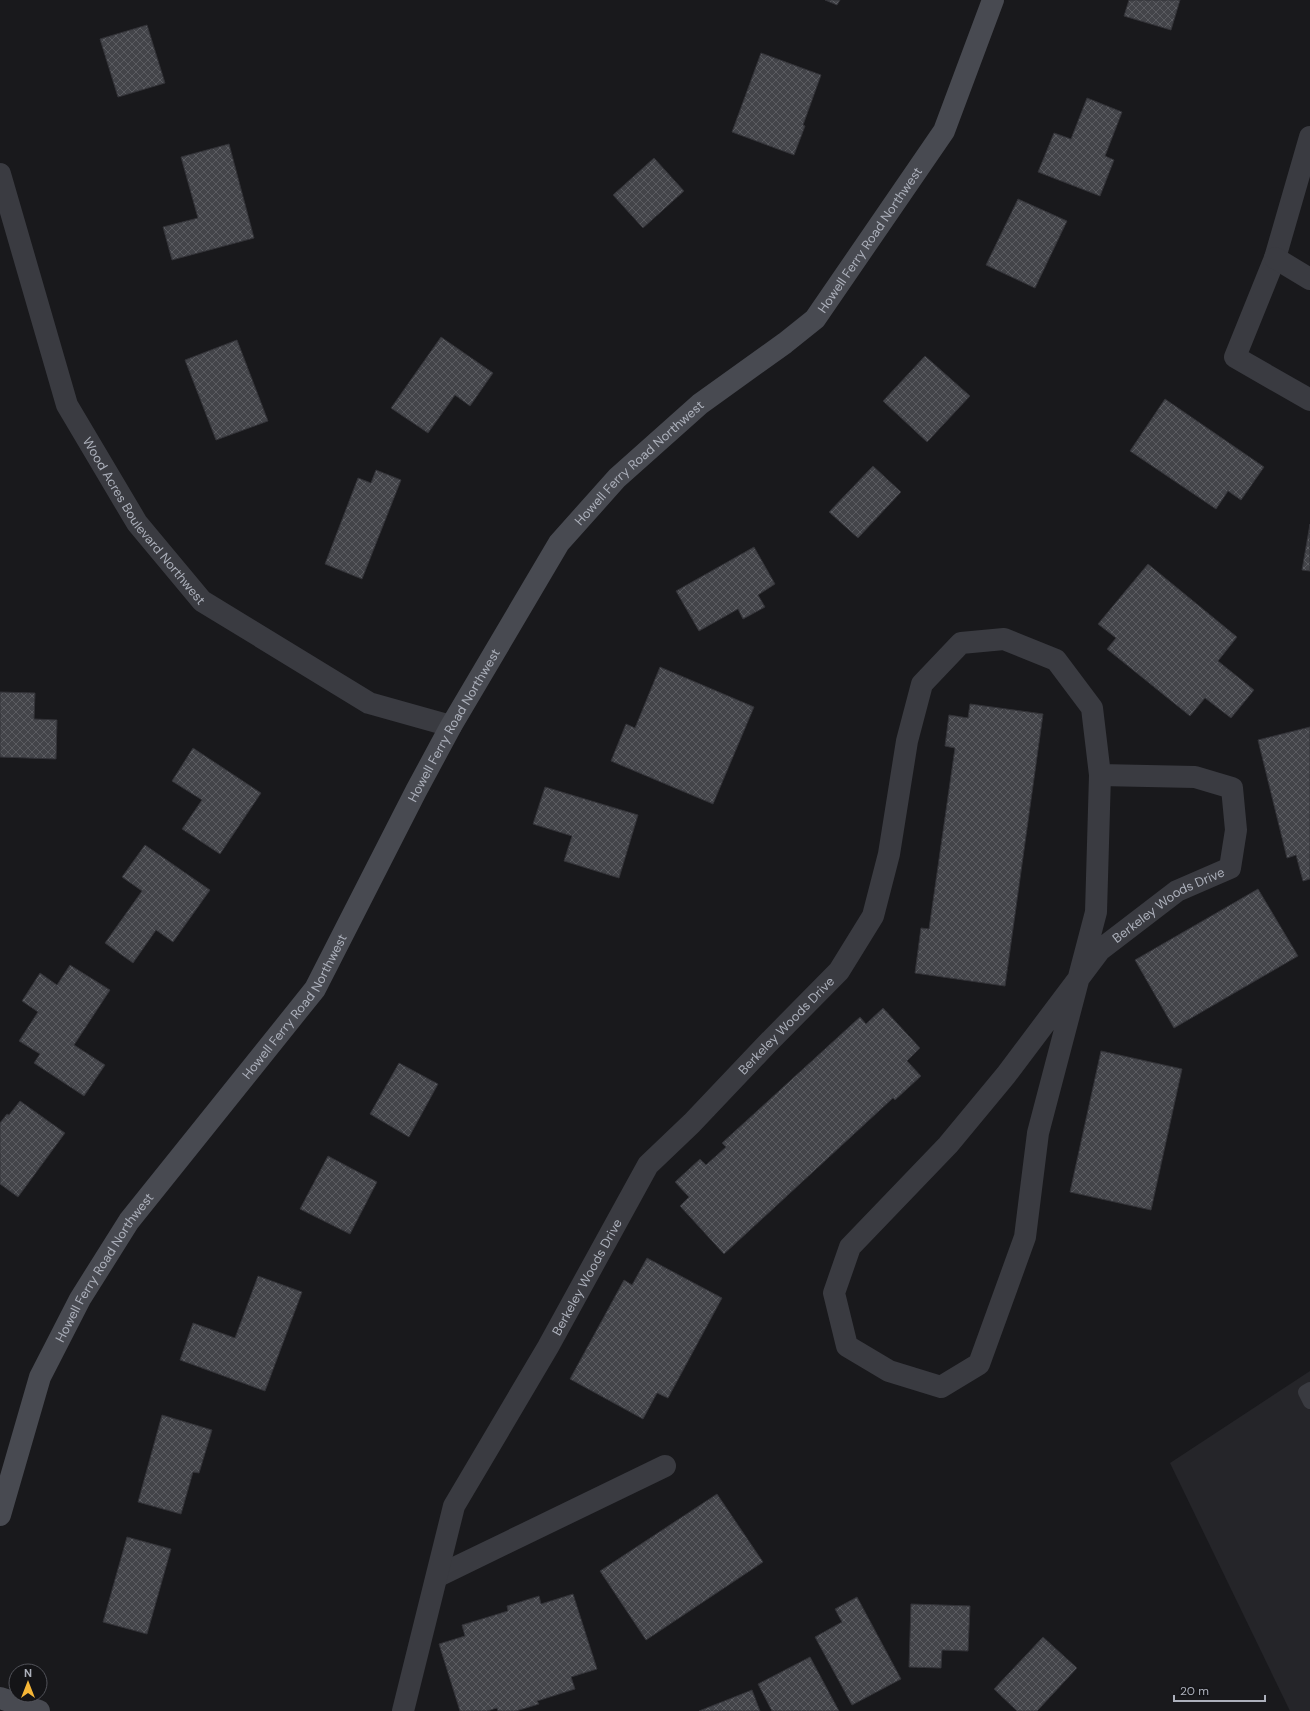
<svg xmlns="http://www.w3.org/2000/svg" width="1310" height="1711" font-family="'DM Sans',sans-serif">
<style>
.built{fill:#252529}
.building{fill:url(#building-cross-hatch);stroke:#333338}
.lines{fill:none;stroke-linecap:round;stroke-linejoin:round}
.lane{stroke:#3a3b41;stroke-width:14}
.street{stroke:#3a3b41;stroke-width:22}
.secondary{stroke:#484a51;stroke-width:22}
.labels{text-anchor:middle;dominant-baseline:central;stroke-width:3;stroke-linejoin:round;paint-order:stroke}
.street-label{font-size:13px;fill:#acb0bb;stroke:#141417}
</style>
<defs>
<pattern id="building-cross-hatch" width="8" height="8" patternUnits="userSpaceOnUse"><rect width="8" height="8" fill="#434449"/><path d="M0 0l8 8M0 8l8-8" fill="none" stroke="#5b5c61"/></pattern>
</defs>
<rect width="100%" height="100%" fill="#19191c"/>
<path class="built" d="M1310,1371V1711H1290L1170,1463Z"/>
<path class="building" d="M825,0H840L837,5Z
M1129,0H1180L1171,30L1124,16Z
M147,25L165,83L118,97L100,39Z
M761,53L821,75L803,125L805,126L794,155L732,132Z
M1087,98L1122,112L1105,156L1114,160L1100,196L1038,172L1054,133L1071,139Z
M229,144L254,238L172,260L163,227L198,218L181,157Z
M654,158L684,191L643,228L613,195Z
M1018,199L1067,221L1035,288L986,265Z
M441,337L493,373L470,406L455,395L428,433L391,408Z
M237,340L268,421L216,440L185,360Z
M925,356L970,396L927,442L883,401Z
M1165,399L1264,467L1241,500L1228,491L1216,509L1130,451Z
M873,466L901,492L858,538L829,512Z
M376,470L401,480L362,579L325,564L358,478L371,483Z
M1310,524V571L1302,570Z
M754,547L775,584L758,595L765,607L743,619L738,609L699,631L676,591Z
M1148,564L1237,637L1218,661L1254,690L1231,718L1205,698L1190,716L1107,649L1116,638L1098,624Z
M660,667L754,707L713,804L611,761L626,724L635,728Z
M0,692L35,693L34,719L57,720L56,759L0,757Z
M970,704L1043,714L1005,986L915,973L921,928L929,929L955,748L945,746L949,715L968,718Z
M1310,727V879L1303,881L1296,855L1287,858L1258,740Z
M193,748L261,793L220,854L182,829L202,800L172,781Z
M545,787L638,815L619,878L564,861L572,836L533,824Z
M145,845L210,890L173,942L156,930L133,963L105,943L142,891L122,877Z
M1258,889L1298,956L1174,1028L1135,960Z
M70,965L110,990L74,1045L105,1065L84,1096L34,1063L40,1054L19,1041L38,1012L22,1001L40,973L57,985Z
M883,1008L920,1048L907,1061L921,1076L895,1100L893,1098L724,1254L680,1206L689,1197L675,1182L700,1159L706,1165L726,1147L722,1143L860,1017L866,1024Z
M1101,1051L1182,1069L1151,1210L1070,1192Z
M399,1063L438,1084L409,1137L370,1114Z
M20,1101L65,1133L18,1197L0,1184V1123L7,1114L9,1115Z
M328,1156L377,1182L350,1234L300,1209Z
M647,1258L722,1298L668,1398L657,1393L643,1419L570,1379L624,1280L632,1285Z
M258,1276L302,1292L265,1391L180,1360L193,1323L235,1338Z
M162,1415L212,1430L199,1473L193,1472L181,1514L138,1502Z
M717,1494L763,1562L646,1640L600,1571Z
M127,1537L171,1549L147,1634L103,1622Z
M573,1594L597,1669L571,1677L575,1689L537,1701L539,1704L516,1711H498L497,1708L487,1711H460L439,1644L465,1636L462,1625L508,1611L507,1606L539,1596L541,1604Z
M857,1597L901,1679L852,1705L815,1637L842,1622L835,1609Z
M911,1604L970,1606L968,1651L942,1650L941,1668L909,1667Z
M1043,1637L1077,1668L1037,1711H1017L994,1689Z
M810,1657L839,1711H772L758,1684Z
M752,1690L760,1711H699Z"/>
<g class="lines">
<path class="lane" d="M1310,1389L1305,1392L1310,1402"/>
<g class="street">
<path d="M1310,137L1275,258L1235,357L1310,400"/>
<path id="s1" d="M0,174L67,405L137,523L202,601L369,703L451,726"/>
<path d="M1275,258L1310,279"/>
<path d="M438,1576L665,1466"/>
<path id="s2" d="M403,1711L454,1506L548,1347L648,1165L692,1123L766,1045L839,971L873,916L889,854L907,741L922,684L961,643L1004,639L1056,660L1092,708L1100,775L1096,912L1038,1133L1025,1237L979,1364L941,1387L889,1371L847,1346L834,1293L850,1247L948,1145L1006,1075L1100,950L1177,891L1230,868L1236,830L1232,788L1195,777L1100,775"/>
</g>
<g class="secondary">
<path id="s3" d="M0,1515L40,1377L80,1299L129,1221L315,989L416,791L451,726L559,543L617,478L700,404L785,343L815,319L944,131L993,0"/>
<path d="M0,1698L39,1711"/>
</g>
</g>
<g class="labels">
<g class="street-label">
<text stroke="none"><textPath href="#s3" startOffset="1567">Howell Ferry Road Northwest</textPath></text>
<text stroke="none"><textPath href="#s3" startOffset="1243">Howell Ferry Road Northwest</textPath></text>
<text stroke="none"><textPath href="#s1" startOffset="380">Wood Acres Boulevard Northwest</textPath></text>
<text stroke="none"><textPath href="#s3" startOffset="919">Howell Ferry Road Northwest</textPath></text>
<text stroke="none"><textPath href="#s2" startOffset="2789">Berkeley Woods Drive</textPath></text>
<text stroke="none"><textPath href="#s3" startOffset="595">Howell Ferry Road Northwest</textPath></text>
<text stroke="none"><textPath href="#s2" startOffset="800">Berkeley Woods Drive</textPath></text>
<text stroke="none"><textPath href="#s3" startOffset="271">Howell Ferry Road Northwest</textPath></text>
<text stroke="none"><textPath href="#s2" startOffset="476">Berkeley Woods Drive</textPath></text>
</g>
</g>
<g transform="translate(28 1683)"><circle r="19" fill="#141417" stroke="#515259"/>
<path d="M0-3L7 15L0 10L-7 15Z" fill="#f6b637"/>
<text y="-6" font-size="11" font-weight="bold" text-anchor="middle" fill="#acb0bb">N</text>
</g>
<path d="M1174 1695v6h91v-6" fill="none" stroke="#acb0bb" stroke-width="2"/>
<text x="1180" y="1695" font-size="12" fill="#acb0bb" stroke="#141417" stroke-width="3" paint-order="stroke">20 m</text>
</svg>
